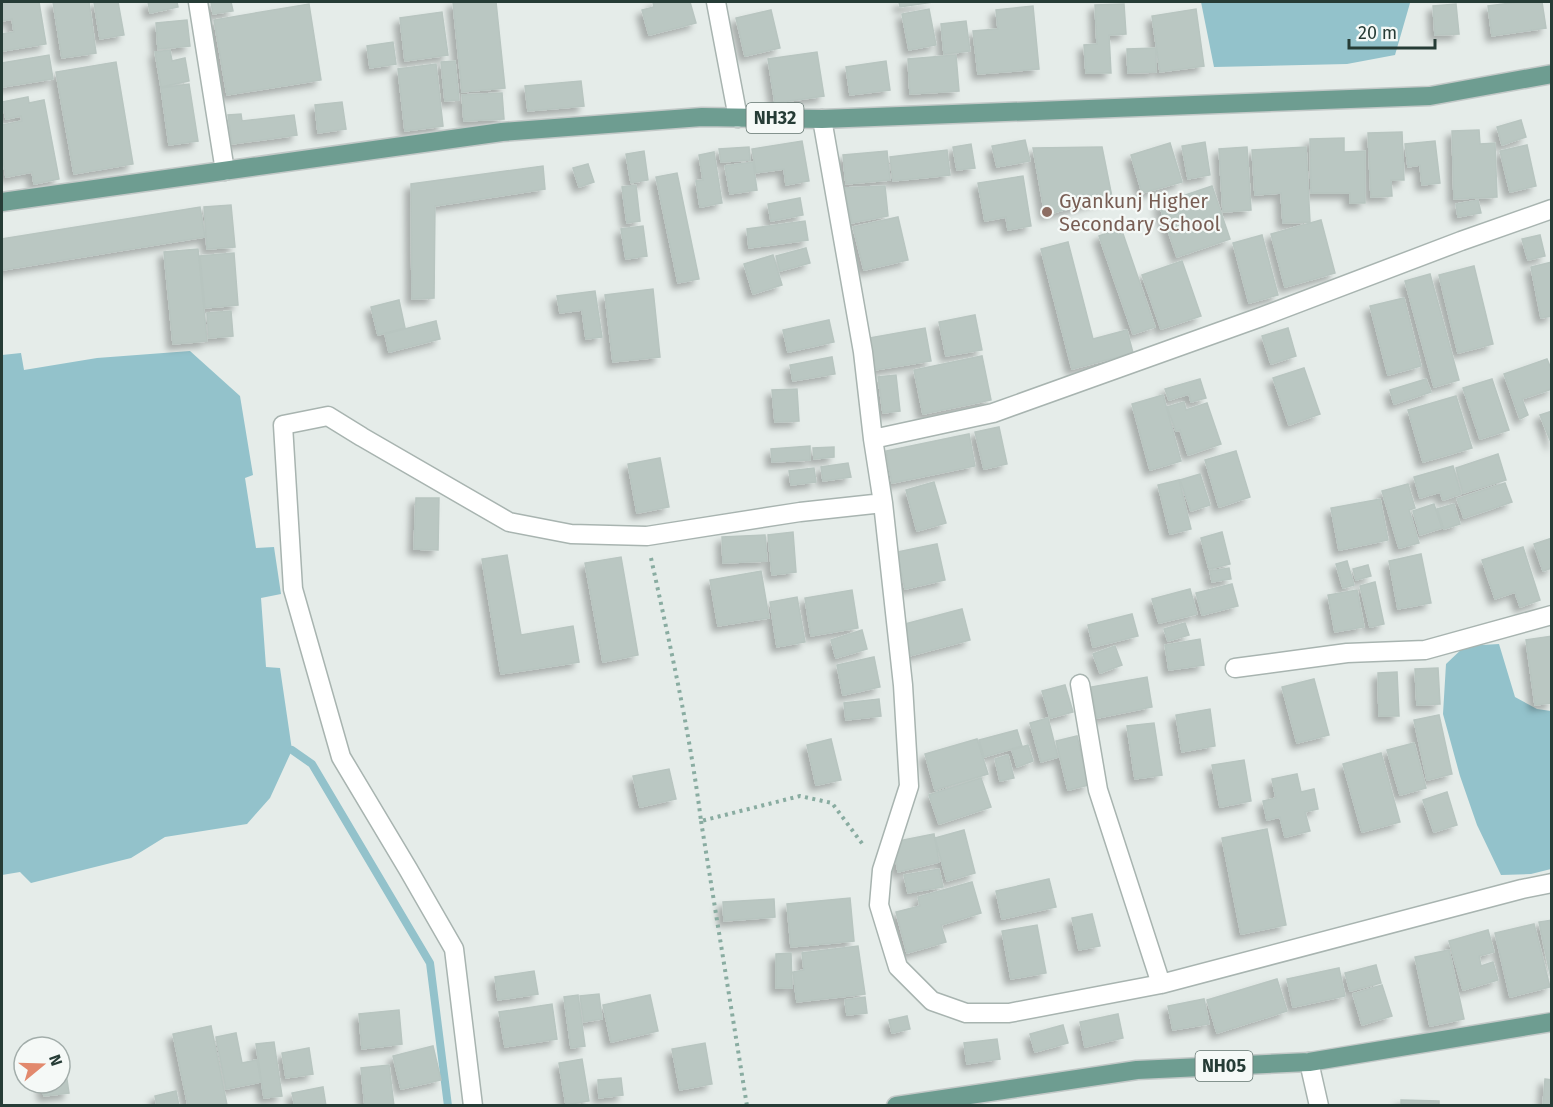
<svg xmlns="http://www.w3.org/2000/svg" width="1553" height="1107" font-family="'Fira Sans',sans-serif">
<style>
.water{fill:#93c2cb}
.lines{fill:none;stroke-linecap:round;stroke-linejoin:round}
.stream{stroke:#93c2cb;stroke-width:8}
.building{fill:#bac7c2;stroke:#b8c5c0;stroke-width:1.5;filter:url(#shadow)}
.minor-casing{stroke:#a8b4b0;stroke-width:21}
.primary-casing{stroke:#c2c8c7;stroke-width:21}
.path{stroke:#89aca1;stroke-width:4;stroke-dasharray:3 4.5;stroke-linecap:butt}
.minor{stroke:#fff;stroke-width:18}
.primary{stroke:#6e9d91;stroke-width:18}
.education-dot{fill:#8d6e63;stroke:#f5f9f7;stroke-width:2}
.labels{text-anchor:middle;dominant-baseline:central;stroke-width:4.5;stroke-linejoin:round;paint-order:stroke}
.shield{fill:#f5f9f7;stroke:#647570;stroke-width:1.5}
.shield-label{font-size:18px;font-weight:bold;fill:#263c36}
.education-label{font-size:20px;fill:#785e54;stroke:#f5f9f7;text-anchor:start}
</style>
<defs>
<filter id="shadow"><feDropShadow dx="-5.5" dy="5.5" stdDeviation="3" flood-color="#0004"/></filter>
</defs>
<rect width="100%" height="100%" fill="#e5ece9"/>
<path class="water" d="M1201,2H1410V3L1395,55L1347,64L1214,67Z
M190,351L240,396L253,475L245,478L256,548L274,547L281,594L261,598L266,667L280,668L292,750L270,798L247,824L165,837L131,858L31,883L20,872L2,875V355L21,353L24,370L97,358Z
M1499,644L1515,697L1537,709L1551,711V869L1531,874L1501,875L1477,825L1460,776L1443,714L1446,664L1465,646Z"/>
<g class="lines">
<path class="stream" d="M292,750L312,764L430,963L448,1106"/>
</g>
<path class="building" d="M2,2H39L46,44L2,51V34L14,32L12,19L2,21Z
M53,2H89L96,53L62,58Z
M94,2H118L124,35L100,39Z
M148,2H177L178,7L150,13Z
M211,2H231L233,11L213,14Z
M453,2H496L505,88L462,92Z
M653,2H690L696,23L649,35L642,10L654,7Z
M899,2H933L900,7Z
M1519,2H1542L1546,28L1492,36L1488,6Z
M309,4L321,80L227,95L214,20Z
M1124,4L1126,34L1109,35L1111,73H1086L1084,45L1097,44L1095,5Z
M1456,4L1459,34L1435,35L1433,6Z
M1033,6L1039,69L978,74L973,31L998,29L996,10Z
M929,9L936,45L909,50L902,14Z
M1196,9L1204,66L1160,72L1152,16Z
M771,10L780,48L745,56L736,18Z
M442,12L448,55L405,61L400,18Z
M187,20L190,46L158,49L156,23Z
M966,21L970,51L944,54L941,24Z
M393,42L396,64L370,68L367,46Z
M1156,48V72L1128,73L1127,49Z
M170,50L172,61L185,58L189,81L161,87L155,52Z
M817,52L824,96L775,103L768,59Z
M49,55L53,79L2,87V63Z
M956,55L959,91L910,94L908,59Z
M455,61L459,100L445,101L441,62Z
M886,61L890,90L850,95L846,67Z
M116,62L133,164L74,174L56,72Z
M436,64L443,126L405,131L398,69Z
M581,81L584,106L528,111L525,86Z
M189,84L198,141L169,145L161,88Z
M502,93L504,119L464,121L462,95Z
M28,97L29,103L44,100L59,179L34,184L32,172L6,177L2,155V125L22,121L21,116L6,119L2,102Z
M342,102L346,129L318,133L315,105Z
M241,114L242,121L294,115L297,135L232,144L228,115Z
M1521,120L1526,137L1502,145L1497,127Z
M1479,130L1480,144L1495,143L1497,197L1454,199L1452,131Z
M1402,132L1404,180H1391L1392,196L1371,197L1368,133Z
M1344,138V152L1365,151V203H1350V193H1311L1310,139Z
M1025,140L1030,161L997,167L992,146Z
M802,141L809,181L786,185L784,169L756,173L752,149Z
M1435,141L1440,183L1422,185L1420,165L1408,167L1405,144Z
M1205,142L1210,175L1188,179L1182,146Z
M1170,143L1182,182L1142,193L1131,155Z
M971,144L975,168L957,170L953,147Z
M1527,145L1536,186L1510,192L1500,151Z
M749,147L750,160L721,162L719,149Z
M1102,147L1112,197L1045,215L1033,148Z
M1247,147L1251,210L1223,212L1219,149Z
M1306,147L1310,222L1283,223L1281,193L1255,195L1252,150Z
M947,150L950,175L893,181L890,157Z
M644,151L648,180L631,183L626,154Z
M887,151L890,180L846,184L843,155Z
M714,152L722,203L700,207L696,181L703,180L699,155Z
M753,162L757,190L730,194L725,166Z
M588,164L594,182L579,187L573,168Z
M543,166L545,189L435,206L434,298L412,299L411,184Z
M677,173L699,279L678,283L656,177Z
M1023,176L1031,226L1008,230L1006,217L985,221L978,183Z
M636,185L640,221L627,223L622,187Z
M885,186L888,216L852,223L844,188Z
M1212,186L1230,239L1177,257L1159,204Z
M800,198L803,215L771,221L768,204Z
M1478,200L1481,213L1458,217L1456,204Z
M231,205L235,247L207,249L204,207Z
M200,207L205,237L2,270V239Z
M898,217L908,260L864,270L853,227Z
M1321,220L1335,273L1285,287L1271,234Z
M805,221L808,240L749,248L747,229Z
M643,226L647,256L626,259L621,229Z
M1121,228L1155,327L1133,334L1099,236Z
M1262,235L1278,295L1249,303L1233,243Z
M1540,235L1545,256L1528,260L1522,239Z
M1068,242L1093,339L1127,330L1133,353L1072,369L1041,249Z
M806,248L810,263L780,271L776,256Z
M198,249L207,341L173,344L164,252Z
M234,253L238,305L205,308L200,256Z
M773,255L782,285L753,294L744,264Z
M1182,261L1201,316L1161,329L1142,275Z
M1552,262V316L1541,318L1531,267Z
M1474,266L1493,344L1458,353L1439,275Z
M1430,274L1459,380L1434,387L1405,281Z
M653,289L660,357L613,362L605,295Z
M595,291L602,337L586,339L582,310L560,313L557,296Z
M1404,298L1421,366L1388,375L1370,306Z
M399,300L405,328L378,335L371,307Z
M231,311L233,336L209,338L207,313Z
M975,315L982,350L946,356L939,322Z
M829,320L834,342L788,352L783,330Z
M436,321L440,339L389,352L385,334Z
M925,328L931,361L875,370L869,338Z
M1288,328L1296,356L1271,364L1262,336Z
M982,356L991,400L923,414L914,370Z
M832,357L835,374L793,381L790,365Z
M1547,359L1552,371V389L1522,399L1528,415L1520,419L1504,374Z
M1304,368L1320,414L1289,425L1273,378Z
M896,375L900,411L883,413L878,377Z
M1200,379L1206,398L1191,402L1189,394L1169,400L1165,389Z
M1426,379L1431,392L1394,404L1390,390Z
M1492,379L1509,430L1480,439L1463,388Z
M797,389L799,421L775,422L772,390Z
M1163,395L1181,461L1150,470L1132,404Z
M1456,396L1472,448L1423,462L1408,410Z
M1184,402L1186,410L1207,403L1221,444L1188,455L1180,430L1176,431L1167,407Z
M1552,411V445L1540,415Z
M999,427L1007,464L984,469L975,432Z
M969,434L975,466L892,483L886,451Z
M810,446V460L772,462L771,449Z
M834,447V457L814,459L813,448Z
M1236,451L1250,497L1219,507L1205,460Z
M1498,454L1506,480L1463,493L1456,468Z
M660,458L669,507L637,513L628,464Z
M848,463L851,477L823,481L821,467Z
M1453,466L1461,494L1443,500L1440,492L1420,498L1414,477Z
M814,468L816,482L791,485L789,471Z
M1200,474L1210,505L1191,511L1180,480Z
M1179,480L1191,529L1170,534L1158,485Z
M934,482L946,523L917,531L906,490Z
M1505,483L1512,502L1464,518L1457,499Z
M1408,484L1415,508L1409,510L1419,543L1399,548L1382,491Z
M416,498H439L438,550L414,549Z
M1380,499L1388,540L1339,550L1331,508Z
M1434,504L1442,528L1420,535L1413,511Z
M1454,504L1460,524L1444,529L1437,509Z
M793,532L796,572L772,575L768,535Z
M1222,532L1230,564L1209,569L1201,538Z
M765,535L767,561L723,563L722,537Z
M1552,538V568L1543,571L1534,544Z
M937,544L945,580L905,589L897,552Z
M1523,547L1540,600L1520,607L1515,592L1495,599L1482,560Z
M1421,554L1431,603L1398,609L1389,561Z
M507,555L521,635L573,626L579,662L501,674L482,559Z
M621,557L638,655L603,662L585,563Z
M1347,561L1354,585L1343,588L1336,564Z
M1368,565L1371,576L1356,580L1353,569Z
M1229,568L1231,579L1212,582L1210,571Z
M761,571L769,618L718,626L710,580Z
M1375,582L1384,624L1370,627L1360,586Z
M1232,584L1238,606L1202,615L1196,593Z
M1190,589L1197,614L1159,623L1152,599Z
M852,590L858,628L811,636L805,598Z
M1357,590L1364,627L1335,632L1328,595Z
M797,597L805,642L777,647L770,602Z
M962,609L970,640L909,656L901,625Z
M1132,614L1138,636L1093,647L1088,625Z
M1185,623L1189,635L1168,641L1164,629Z
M862,630L867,649L836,658L831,640Z
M1552,636V703L1535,705L1526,640Z
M1200,639L1204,665L1169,670L1165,645Z
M1115,646L1122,665L1100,673L1093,654Z
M874,657L880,687L843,695L837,665Z
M1438,668L1440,704L1417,705L1415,669Z
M1397,672L1399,716H1379L1378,673Z
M1147,677L1152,707L1097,718L1091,687Z
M1314,679L1329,735L1297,743L1282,687Z
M1065,685L1073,712L1050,718L1042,691Z
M879,699L881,716L846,720L844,703Z
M1210,709L1215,746L1182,752L1176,715Z
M1439,715L1452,774L1427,780L1414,720Z
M1048,718L1058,757L1041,762L1030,723Z
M1154,723L1162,775L1135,779L1127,726Z
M1017,730L1022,746L984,757L979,740Z
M1077,736L1089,785L1068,790L1056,741Z
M831,739L841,780L816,785L807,745Z
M977,739L988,774L935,790L925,754Z
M1414,743L1426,788L1400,795L1387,750Z
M1028,745L1033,761L1017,767L1012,750Z
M1381,753L1400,822L1362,832L1343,764Z
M1008,755L1014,778L1000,781L995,759Z
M1244,760L1251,801L1220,807L1212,765Z
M669,769L676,799L640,807L633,776Z
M1297,774L1301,792L1314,789L1318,809L1305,812L1310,831L1285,837L1280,817L1267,820L1263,801L1276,798L1272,779Z
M981,778L991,807L939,824L929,795Z
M1447,792L1457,825L1434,832L1423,800Z
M1267,829L1286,925L1241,934L1222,838Z
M964,830L975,873L947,881L935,838Z
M934,834L939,862L898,872L893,842Z
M939,869L943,887L908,893L904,875Z
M1049,879L1056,907L1002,919L996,891Z
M972,882L981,913L941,925L946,942L907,953L896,912L920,906L918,897Z
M850,898L854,941L791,947L787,904Z
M774,899L775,917L724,921L723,902Z
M1092,914L1100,946L1079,950L1072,918Z
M1552,920V983L1539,922Z
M1534,924L1550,987L1510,997L1495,933Z
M1037,925L1046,973L1011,979L1002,931Z
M1488,930L1494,952L1479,956L1481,966L1493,962L1498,980L1463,990L1449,941Z
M858,946L865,994L797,1002L793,972L804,970L802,953Z
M1449,950L1464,1019L1430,1026L1415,957Z
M791,953L792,988H776V954Z
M1376,965L1381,983L1350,991L1345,973Z
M1339,968L1345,996L1293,1007L1287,979Z
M534,971L538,994L498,1000L495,977Z
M1277,979L1287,1011L1217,1033L1207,1000Z
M1382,985L1392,1016L1362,1025L1353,994Z
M599,994L602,1019L584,1022L580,996Z
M578,995L585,1046L571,1048L564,997Z
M650,995L658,1031L611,1042L603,1005Z
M865,997L867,1013L847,1015L845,1000Z
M1204,999L1209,1024L1173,1030L1168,1006Z
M552,1004L557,1039L505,1047L499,1012Z
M399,1010L402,1044L362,1049L359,1014Z
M1118,1014L1123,1038L1085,1047L1080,1022Z
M907,1016L910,1029L892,1033L889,1020Z
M1063,1025L1068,1043L1035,1052L1030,1034Z
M211,1026L227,1105L188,1106L173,1034Z
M236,1033L242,1063L257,1060L261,1082L226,1089L216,1037Z
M997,1039L1000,1059L967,1064L964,1043Z
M274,1042L282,1096L264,1098L256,1044Z
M705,1043L712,1084L680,1090L672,1049Z
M433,1046L441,1080L401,1089L393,1056Z
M309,1048L313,1074L286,1078L282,1053Z
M582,1059L589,1101L566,1105L559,1063Z
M389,1065L394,1106H365L361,1068Z
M66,1073L69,1093L44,1096L42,1083H60V1074Z
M621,1078L623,1095L599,1098L598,1080Z
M1545,1079L1552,1080V1106H1543Z
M323,1087L326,1106H295L292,1093Z
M176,1091L179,1106H157L155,1096Z
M1401,1100L1439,1101V1106H1401Z"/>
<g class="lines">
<g class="minor-casing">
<path id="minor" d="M198,2L225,171
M716,2L738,118
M822,119L863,352L873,439L883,503L903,685L909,786L882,870L879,905L898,967L932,1001L966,1013H1009L1161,984L1522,889L1552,883
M873,439L993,413L1261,317L1461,241L1552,209
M1235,668L1347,653L1425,650L1552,615
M1080,684L1098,790L1161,984
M1309,1062L1319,1106
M473,1106L454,949L408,869L341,757L293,589L283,425L328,416L362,437L509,522L571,534L647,536L800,512L883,503"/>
</g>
<g class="primary-casing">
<path id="primary" d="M2,202L502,132L702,117L822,119L1430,96L1552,74
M896,1106L1137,1070L1309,1062L1552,1022"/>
</g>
<path class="path" d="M651,558C670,645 690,733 701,821L800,796L832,803L864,846
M701,821L747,1106"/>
<use href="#minor" class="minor"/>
<use href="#primary" class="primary"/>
</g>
<circle class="education-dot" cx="1047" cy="212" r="6"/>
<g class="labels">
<g class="shield">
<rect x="746.5" y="103" width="57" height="30" rx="4.5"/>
<rect x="1195.5" y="1051" width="57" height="30" rx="4.5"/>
</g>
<g class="shield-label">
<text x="775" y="118">NH32</text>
<text x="1224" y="1066">NH05</text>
</g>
<g class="education-label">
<text x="1059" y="201">Gyankunj Higher<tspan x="1059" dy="23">Secondary School</tspan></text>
</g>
</g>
<rect width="1553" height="1107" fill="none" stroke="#263c36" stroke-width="6"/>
<g transform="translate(42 1065) rotate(71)"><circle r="28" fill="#f5f9f7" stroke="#a2adaa" stroke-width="1.5"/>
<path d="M0-4.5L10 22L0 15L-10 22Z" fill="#e2896d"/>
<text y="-9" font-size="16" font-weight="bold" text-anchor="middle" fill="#263c36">N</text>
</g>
<path d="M1349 39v9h86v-9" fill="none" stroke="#263c36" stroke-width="3"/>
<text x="1358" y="39" font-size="18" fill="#263c36" stroke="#f5f9f7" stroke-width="4.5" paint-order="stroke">20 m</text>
</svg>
